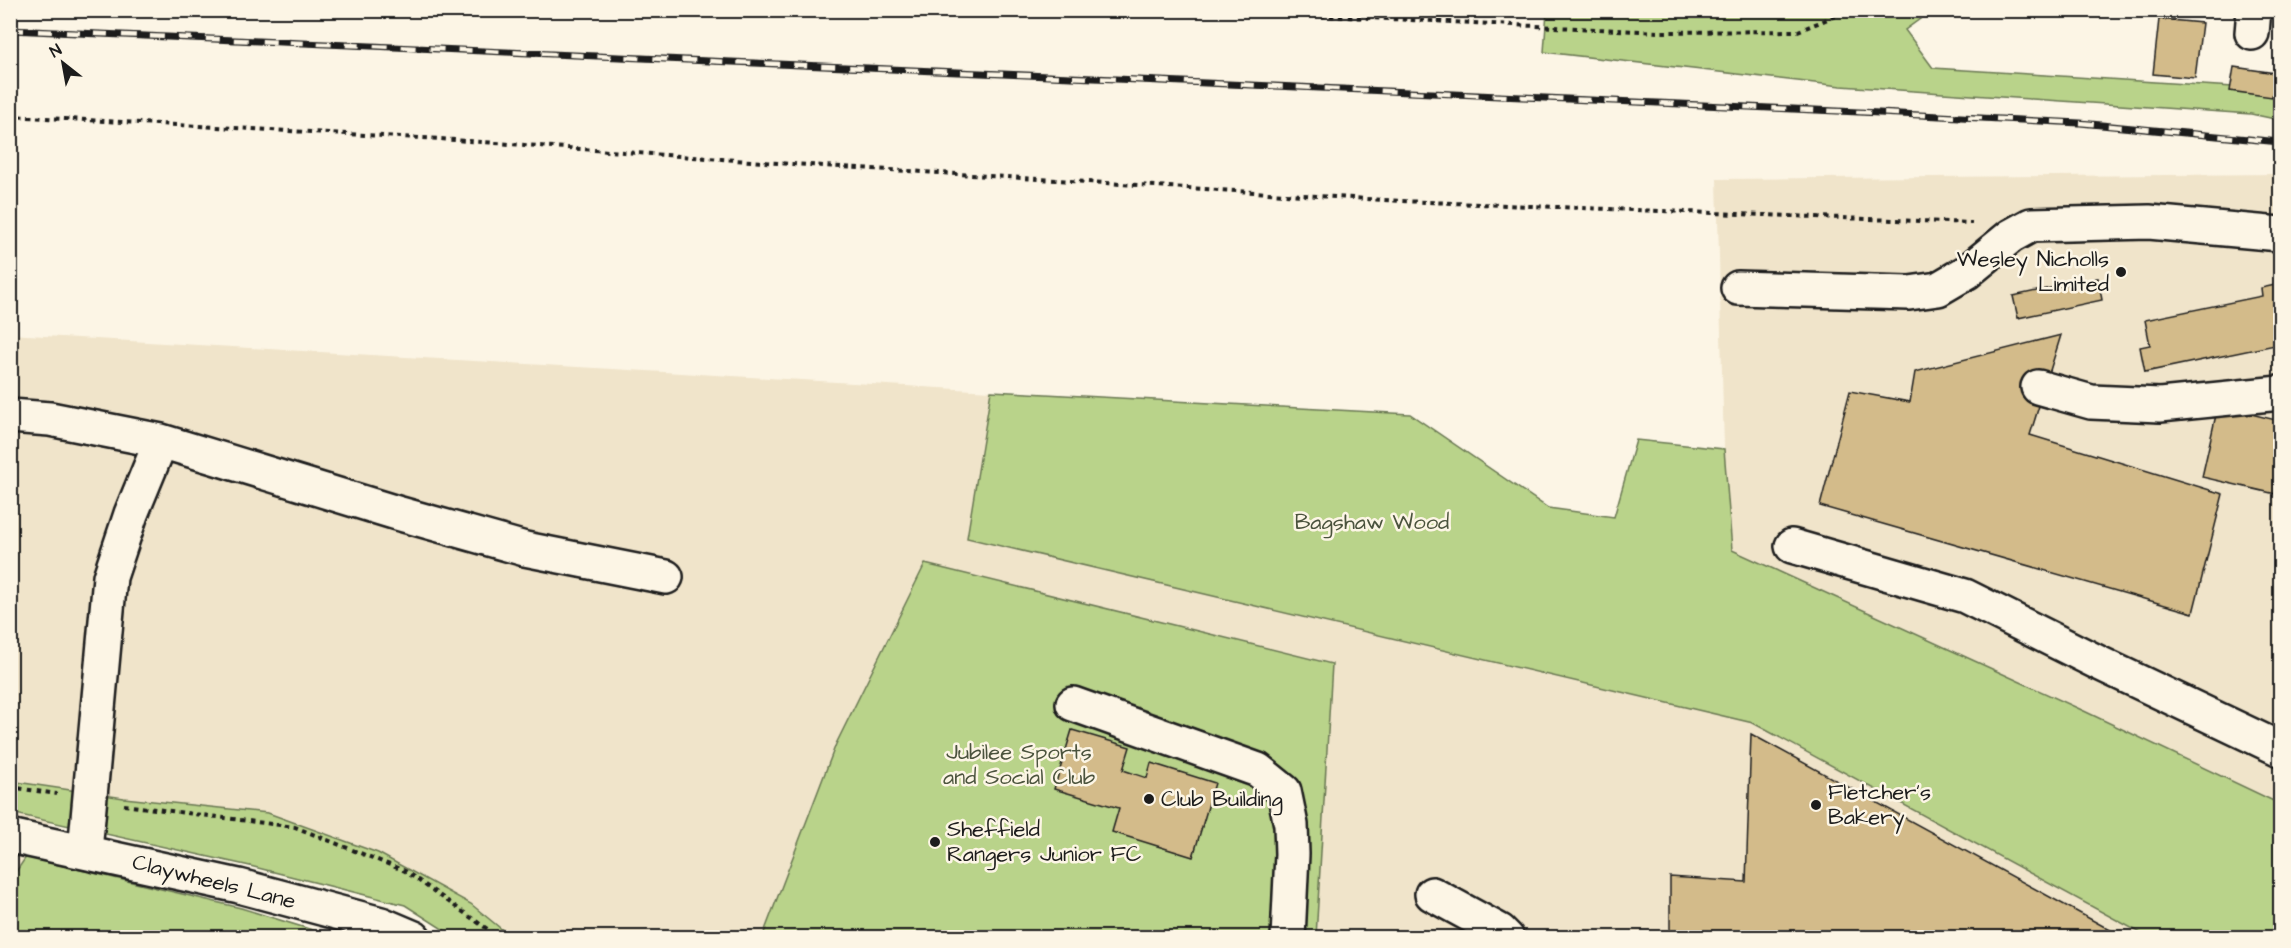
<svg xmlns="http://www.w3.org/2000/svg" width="2291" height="948" font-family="'Architects Daughter',sans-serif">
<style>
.built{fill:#f0e4ca}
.green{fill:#b9d38a;stroke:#6a7853;stroke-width:1.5}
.building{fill:#d3bb8a;stroke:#1c1c1c;stroke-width:1.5}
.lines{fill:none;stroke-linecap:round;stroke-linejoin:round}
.minor-casing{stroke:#1c1c1c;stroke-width:38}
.path{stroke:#1c1c1c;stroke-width:4;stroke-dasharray:4.5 4.5;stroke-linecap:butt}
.minor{stroke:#fcf5e5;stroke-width:33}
.rail-casing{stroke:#1c1c1c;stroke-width:7}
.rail{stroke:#fcf5e5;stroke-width:4.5;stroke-dasharray:14;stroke-linecap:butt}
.poi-dot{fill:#1c1c1c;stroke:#fcf5e5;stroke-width:2}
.labels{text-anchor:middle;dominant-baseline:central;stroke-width:5;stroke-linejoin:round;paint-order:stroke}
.poi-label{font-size:22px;fill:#1c1c1c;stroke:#fcf5e5;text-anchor:start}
.park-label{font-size:22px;fill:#4b533d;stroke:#fcf5e5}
.street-label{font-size:22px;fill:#1c1c1c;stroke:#fcf5e5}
</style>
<rect width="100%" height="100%" fill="#fcf5e5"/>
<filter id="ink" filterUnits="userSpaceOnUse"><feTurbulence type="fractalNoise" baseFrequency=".0167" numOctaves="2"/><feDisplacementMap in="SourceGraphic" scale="12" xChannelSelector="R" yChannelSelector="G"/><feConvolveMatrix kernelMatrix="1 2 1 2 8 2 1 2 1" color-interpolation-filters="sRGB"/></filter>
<g filter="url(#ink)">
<path class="built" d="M2280,174V804L2084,711L1732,550L1724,449L1717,179Z
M10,334L991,391L967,538L1753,723L2148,937H1316L1332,664L925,564L836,744L762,937H511L471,904L378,853L268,813L124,798L11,781Z
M11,813L51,821L11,879Z"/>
<path class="green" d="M1547,11H1931L1905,30L1933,68L2280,90V120L2251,114L1841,86L1544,52Z
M991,391L1410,414L1548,508L1614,517L1636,440L1724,449L1732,550L2084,711L2280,804V937H2148L1753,723L967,538Z
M925,564L1332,664L1316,937L762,938L836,744Z
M10,781L124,798L268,813L378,853L471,904L511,937H455L405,905L250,866L11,813Z
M26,857L241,908L335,937H11V879Z"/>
<path class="building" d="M2159,19L2202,23L2195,78L2153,74Z
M2234,67L2275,73L2272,97L2230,91Z
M2098,278L2102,300L2018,318L2013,296Z
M2280,284V344L2145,372L2140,347L2150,345L2145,320L2262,296L2261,288Z
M2061,335L2030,435L2223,494L2193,613L1820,506L1850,391L1910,402L1915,372Z
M2218,406L2280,421V495L2202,477Z
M1072,730L1130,747L1123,770L1147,778L1151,763L1215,783L1193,857L1112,832L1119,808L1054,789Z
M1751,734L2125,938H1670V877L1746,882Z"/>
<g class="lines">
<g class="minor-casing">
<path id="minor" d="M2252,33L2254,10
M1738,288L1909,293L1938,289L1967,272L2011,236L2031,225L2149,222L2280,234
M2038,387L2091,402L2160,405L2280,393
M10,416L50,419L161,441L397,513L525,549L666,577
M1792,546L1965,596L2099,663L2280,749
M1073,704L1258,770L1284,791L1291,825L1292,854L1288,938
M10,836L239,886L381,924L414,938
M85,851L110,577L131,514L161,441
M1432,894L1500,931L1507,938"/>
</g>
<path class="path" d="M1204,10L1659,32L1798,31L1850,10
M10,116L440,139L792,164L1401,201L1972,223
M10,787L57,794
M124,805L295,827L405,871L500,938"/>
<use href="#minor" class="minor"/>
<g class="rail-casing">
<path id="rail" d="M10,30L1859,112L2080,123L2280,142"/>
</g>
<use href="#rail" class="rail"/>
</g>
</g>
<g class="poi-dot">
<circle cx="2121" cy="272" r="6"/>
<circle cx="1149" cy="799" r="6"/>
<circle cx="1816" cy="805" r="6"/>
<circle cx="935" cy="842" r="6"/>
</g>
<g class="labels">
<g class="poi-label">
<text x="2109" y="259" text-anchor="end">Wesley Nicholls<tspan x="2109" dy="25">Limited</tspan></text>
<text x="1828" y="792">Fletcher's<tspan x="1828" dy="25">Bakery</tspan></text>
<text x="1161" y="799">Club Building</text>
<text x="947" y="829">Sheffield<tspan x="947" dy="25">Rangers Junior FC</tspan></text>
</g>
<g class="park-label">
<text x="1372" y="522">Bagshaw Wood</text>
<text x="1019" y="752">Jubilee Sports<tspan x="1019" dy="25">and Social Club</tspan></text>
</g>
<g class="street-label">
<text transform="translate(214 882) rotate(14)">Claywheels Lane</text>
</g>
</g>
<rect width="2291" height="948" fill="none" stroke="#fcf5e5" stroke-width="36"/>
<rect x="18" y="18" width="2255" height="912" fill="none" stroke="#1c1c1c" stroke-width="2" filter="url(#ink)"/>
<g transform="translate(63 63) rotate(329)" stroke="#fcf5e5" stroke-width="4.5" paint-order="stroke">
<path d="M0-4.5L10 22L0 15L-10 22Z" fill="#1c1c1c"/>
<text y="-9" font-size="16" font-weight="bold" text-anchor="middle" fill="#1c1c1c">N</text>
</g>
</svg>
